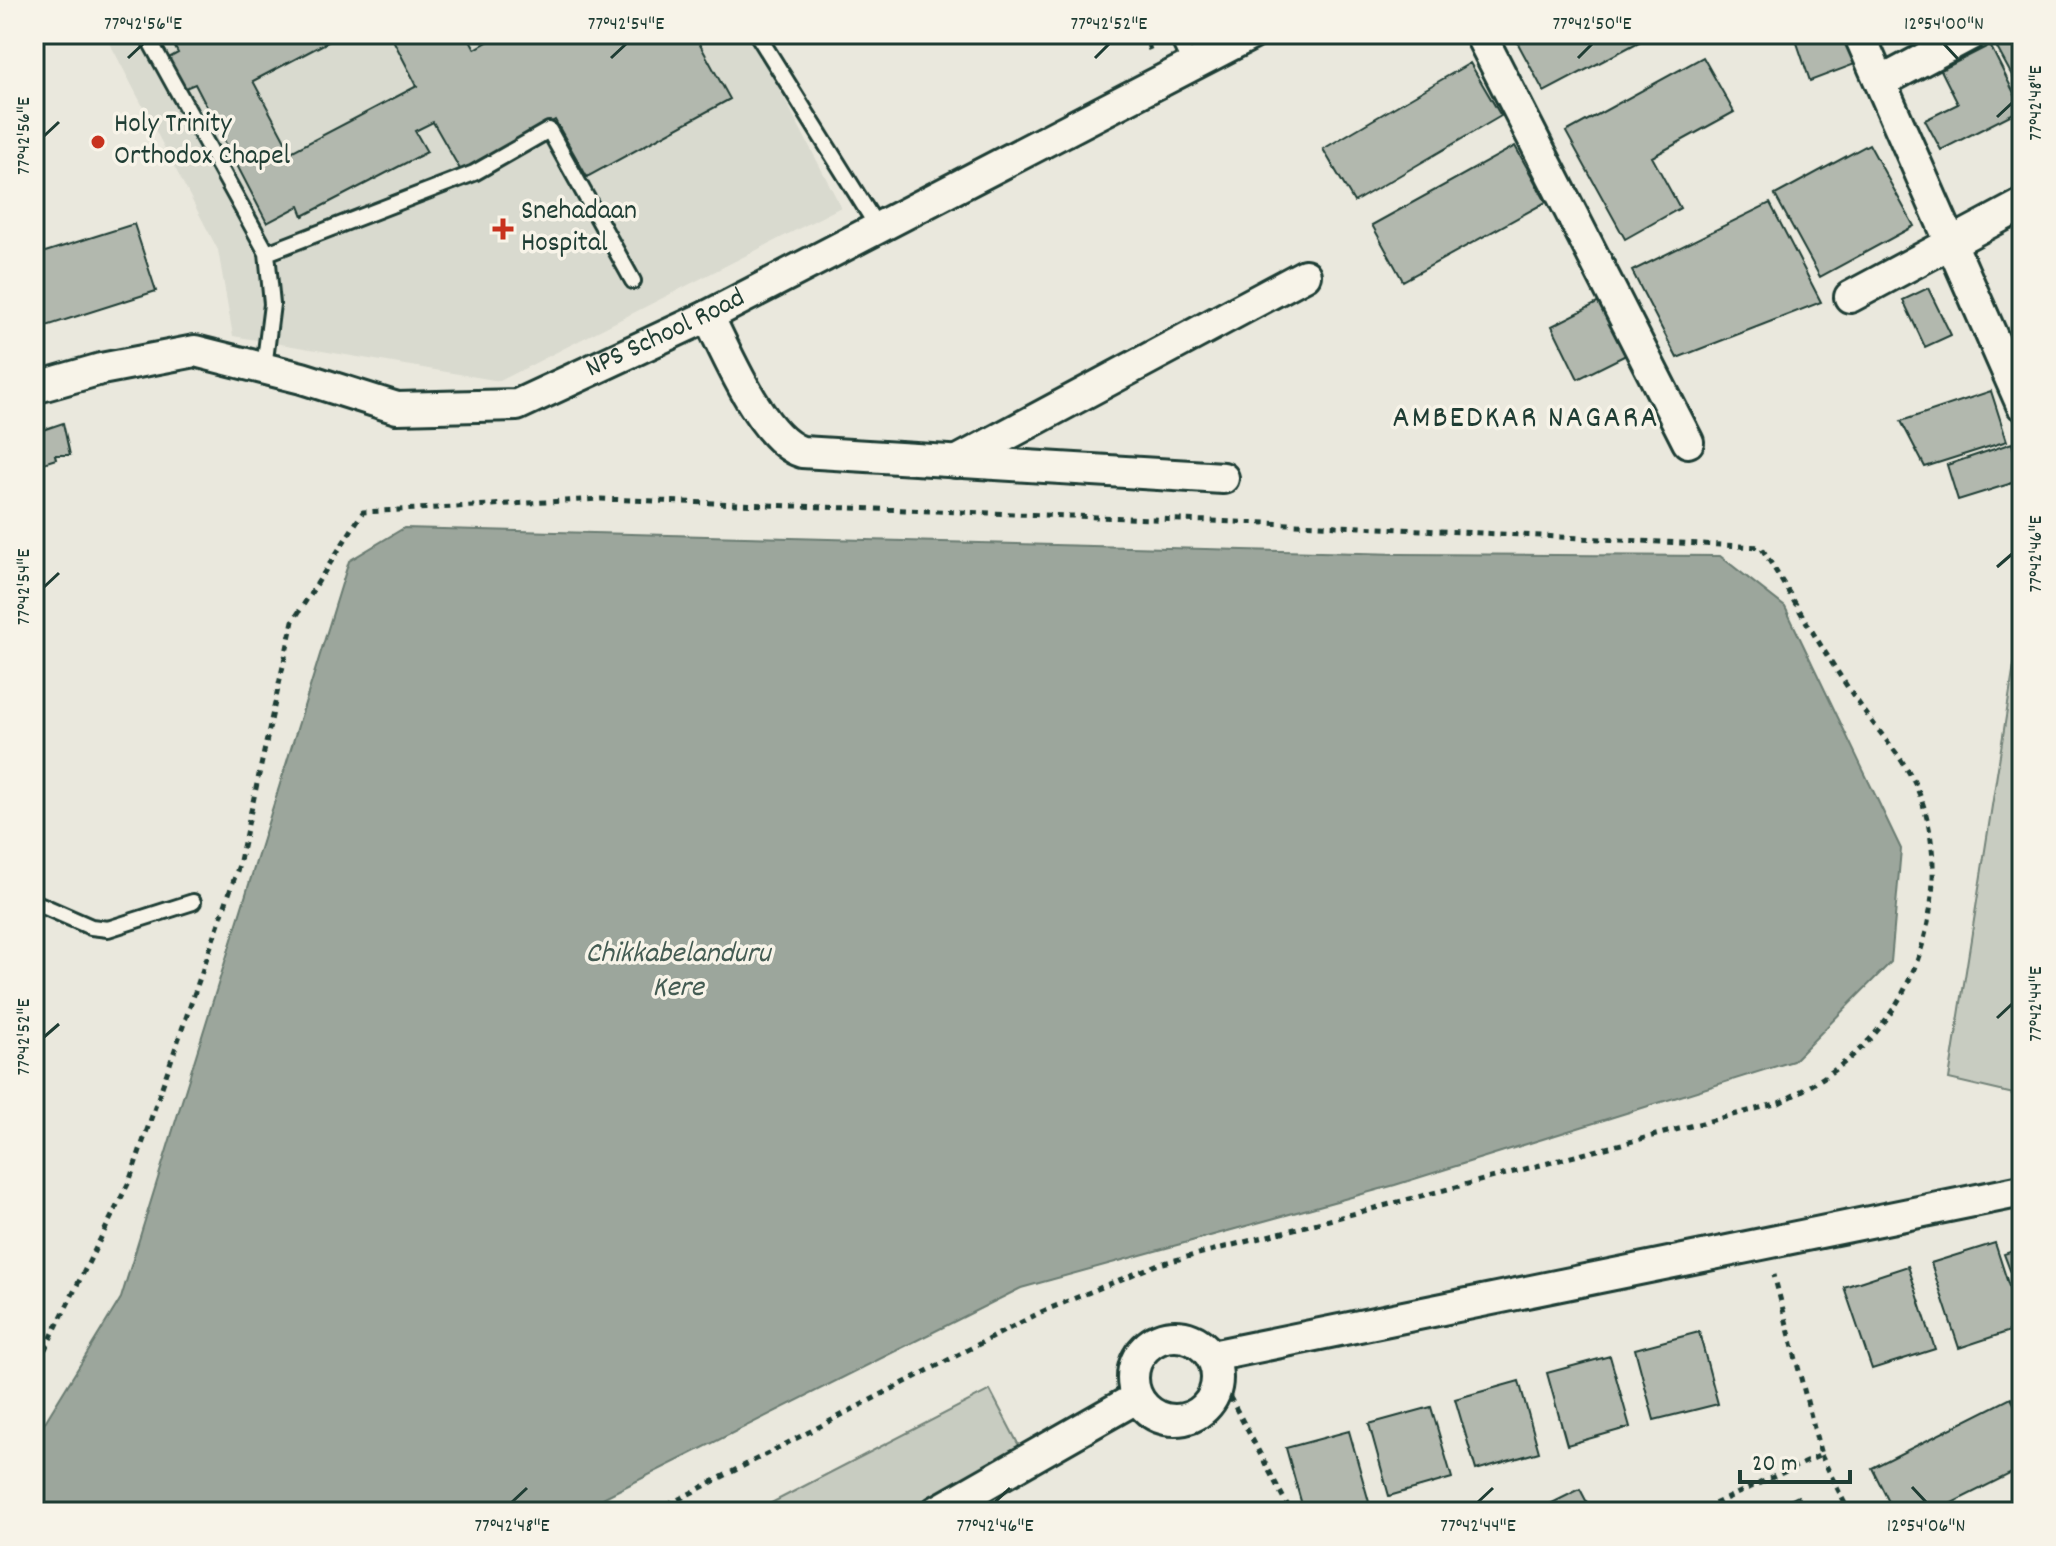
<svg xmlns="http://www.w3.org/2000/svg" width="2056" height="1546" font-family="Dekko,sans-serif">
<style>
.built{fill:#d9dacf}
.green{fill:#c8ccc1;stroke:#74847a;stroke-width:2}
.water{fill:#9ca69c;stroke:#6a7c72;stroke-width:2}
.building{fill:#b2b8ae;stroke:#1f3d34;stroke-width:2}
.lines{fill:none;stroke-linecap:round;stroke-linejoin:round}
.service-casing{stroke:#1f3d34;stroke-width:20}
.minor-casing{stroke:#1f3d34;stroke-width:36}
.path{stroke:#1f3d34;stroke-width:5;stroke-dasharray:6 6;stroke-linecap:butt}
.service{stroke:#f7f3e8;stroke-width:14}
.minor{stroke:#f7f3e8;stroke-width:30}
.ticks{fill:none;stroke:#1f3d34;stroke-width:3}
.poi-dot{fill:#c8321e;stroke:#f7f3e8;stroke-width:3}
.labels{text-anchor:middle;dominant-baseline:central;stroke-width:7;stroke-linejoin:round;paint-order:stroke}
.poi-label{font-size:28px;fill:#1f3d34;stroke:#f7f3e8;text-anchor:start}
.street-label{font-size:28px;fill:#1f3d34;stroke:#f7f3e8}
.water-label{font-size:30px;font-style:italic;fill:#445c53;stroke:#f7f3e8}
.quarter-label{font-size:32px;letter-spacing:2px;fill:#1f3d34;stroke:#f7f3e8}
.neatline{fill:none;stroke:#1f3d34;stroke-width:3}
.ticks-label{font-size:20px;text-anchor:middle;fill:#1f3d34}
</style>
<rect width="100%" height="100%" fill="#eae8dd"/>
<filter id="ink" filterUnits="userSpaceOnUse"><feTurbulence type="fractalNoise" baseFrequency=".0125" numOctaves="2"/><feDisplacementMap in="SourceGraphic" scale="16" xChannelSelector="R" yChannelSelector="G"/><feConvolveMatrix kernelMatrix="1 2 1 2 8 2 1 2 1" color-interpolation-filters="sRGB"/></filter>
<g filter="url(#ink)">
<path class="built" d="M105,34H751L841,207L500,381L233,336L218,250Z"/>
<path class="green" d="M2022,615V1096L1949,1079Z
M990,1390L1027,1461L927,1512H754Z"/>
<path class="water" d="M404,528L1399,554L1720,556L1785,607L1901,849L1891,962L1793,1061L1395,1185L1021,1288L575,1512H34V1440L121,1298L349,561Z"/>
<path class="building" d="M168,34H343L253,81L291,152L417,86L390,34H467L475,49L501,34H694L730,99L587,177L555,120L461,171L433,122L415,131L427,152L303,216L299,206L267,223L195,84L183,89L167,59L178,53Z
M1521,34H1654L1544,92L1515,38Z
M1794,34H1846L1855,64L1810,81Z
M2018,36L2022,43V94L1997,48Z
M1990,45L2022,109L1941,150L1925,120L1958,104L1941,70Z
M1703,57L1734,112L1652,157L1680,208L1625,239L1566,132Z
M1470,63L1501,116L1354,202L1323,149Z
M1869,144L1914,226L1820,277L1775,195Z
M1515,146L1546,202L1403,281L1372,225Z
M1770,203L1821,302L1677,358L1632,271Z
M134,224L156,291L34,330V263L43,260L42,253Z
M1928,288L1951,335L1925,347L1903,300Z
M1599,302L1626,355L1578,379L1552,326Z
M1991,391L2007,441L1925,467L1901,421Z
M63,423L70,455H55L56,459L34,466V433Z
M2012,443L2022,480L1958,500L1947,465Z
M1995,1243L2022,1327L1959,1348L1931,1263Z
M2022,1248V1302L2004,1254Z
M1908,1266L1935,1349L1872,1369L1844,1287Z
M1699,1332L1718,1404L1654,1420L1635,1349Z
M1610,1356L1630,1427L1567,1445L1547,1373Z
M1519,1381L1539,1452L1476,1470L1455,1399Z
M2011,1398L2022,1419V1468L1934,1512H1894L1872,1468Z
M1431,1407L1452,1478L1389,1496L1369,1424Z
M1349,1431L1369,1502L1332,1512H1304L1286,1448Z
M1580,1489L1592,1512H1534Z
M1798,1496L1805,1512H1765Z"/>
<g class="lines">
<g class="service-casing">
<path id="service" d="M146,34L267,253L272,304L264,368
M757,34L878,228
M1176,34L1191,66
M267,253L474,173L549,130L633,281
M34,902L91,927L108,929L193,902"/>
</g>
<g class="minor-casing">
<g id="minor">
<path d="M1480,34L1688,442"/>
<path d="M1859,34L1951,243L2022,205"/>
<path d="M1881,82L1971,34"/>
<path d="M1850,297L1951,243L2022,405"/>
<path d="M708,316C727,353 762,440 802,452L1223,478"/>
<path id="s1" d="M34,388L101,369L195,351L302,378L397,408L517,405L708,316L1252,34"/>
<path d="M956,462L1305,275"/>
<circle cx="1175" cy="1378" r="42"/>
<path d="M1212,1356L2022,1191"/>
<path d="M936,1512L1136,1398"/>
</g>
</g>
<path class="path" d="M1144,34L1150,50
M34,1371L129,1182L239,865L293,621L363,512L601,499L1320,525L1761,547C1796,603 1829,663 1868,716C1885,740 1904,759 1916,786C1952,867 1929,978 1868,1041C1842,1068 1812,1086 1779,1103L1156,1265L1041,1312L654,1512
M1224,1386L1291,1512
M1821,1455L1849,1512
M1697,1512L1710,1506
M1713,1512L1710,1506L1821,1455L1774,1275"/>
<use href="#service" class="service"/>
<use href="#minor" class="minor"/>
</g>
</g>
<path class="ticks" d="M1944,44L1958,59M128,58L143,44M611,58L626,44M1095,58L1109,44M1578,58L1592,44M1997,117L2012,103M44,136L59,122M1997,567L2012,554M44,587L59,573M1997,1018L2012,1004M44,1037L59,1024M1912,1487L1926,1502M512,1502L527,1488M995,1502L1010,1488M1478,1502L1493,1488"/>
<g class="poi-dot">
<circle cx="98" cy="142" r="8"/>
<path d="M499 217h8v8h8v8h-8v8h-8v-8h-8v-8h8z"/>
</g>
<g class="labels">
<g class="poi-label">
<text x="114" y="126">Holy Trinity<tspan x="114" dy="32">Orthodox Chapel</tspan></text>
<text x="521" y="213">Snehadaan<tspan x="521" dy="32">Hospital</tspan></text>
</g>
<g class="street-label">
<text stroke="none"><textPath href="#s1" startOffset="660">NPS School Road</textPath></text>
</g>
<g class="water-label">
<text x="678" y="955">Chikkabelanduru<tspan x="678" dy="34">Kere</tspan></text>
</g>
<g class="quarter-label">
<text x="1526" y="420">AMBEDKAR NAGARA</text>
</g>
</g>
<rect width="2056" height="1546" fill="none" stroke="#f7f3e8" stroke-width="88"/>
<path d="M1740 1470v12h110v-12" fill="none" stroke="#1f3d34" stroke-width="4"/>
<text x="1752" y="1470" font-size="24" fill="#1f3d34" stroke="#f7f3e8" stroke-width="6" paint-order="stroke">20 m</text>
<rect x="44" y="44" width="1968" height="1458" class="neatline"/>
<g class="ticks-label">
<text x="143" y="29">77°42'56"E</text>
<text x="626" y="29">77°42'54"E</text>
<text x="1109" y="29">77°42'52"E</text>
<text x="1592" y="29">77°42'50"E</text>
<text x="1944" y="29">12°54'00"N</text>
<text transform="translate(2034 103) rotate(-90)" y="7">77°42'48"E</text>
<text transform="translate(22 136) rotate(-90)" y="7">77°42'56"E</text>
<text transform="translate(2034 554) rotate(-90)" y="7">77°42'46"E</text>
<text transform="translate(22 587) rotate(-90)" y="7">77°42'54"E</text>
<text transform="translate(2034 1004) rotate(-90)" y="7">77°42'44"E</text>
<text transform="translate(22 1037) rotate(-90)" y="7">77°42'52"E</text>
<text x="512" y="1531">77°42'48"E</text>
<text x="995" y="1531">77°42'46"E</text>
<text x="1478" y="1531">77°42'44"E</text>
<text x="1926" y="1531">12°54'06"N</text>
</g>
</svg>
